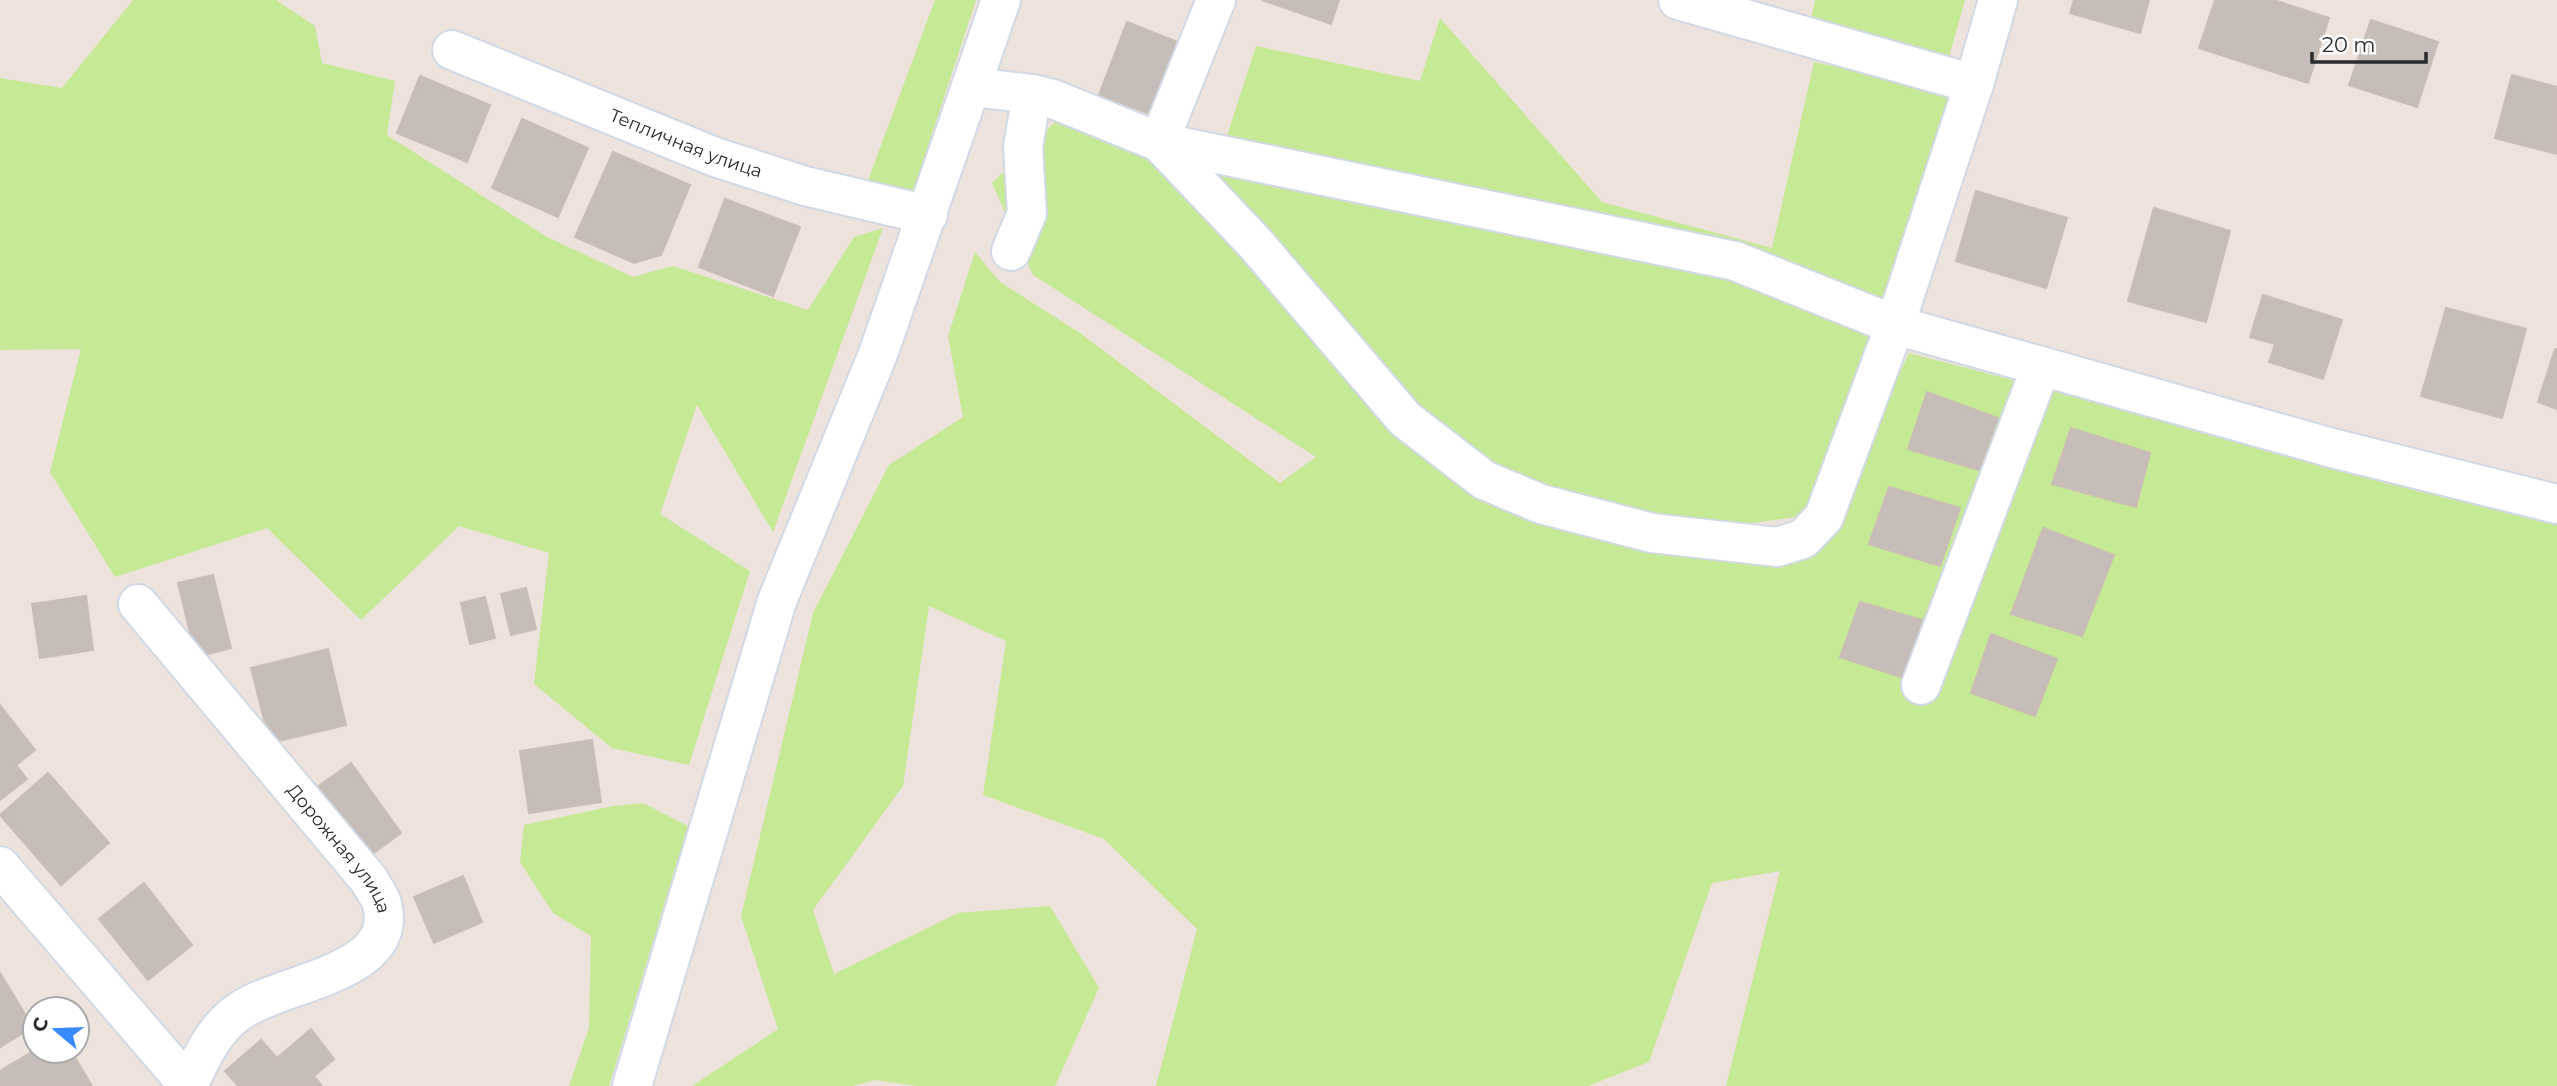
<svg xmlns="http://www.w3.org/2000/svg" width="2557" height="1086" font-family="Montserrat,sans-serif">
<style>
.green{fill:#c5e994}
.building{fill:#c6bcb8;stroke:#c9bdb5;stroke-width:2}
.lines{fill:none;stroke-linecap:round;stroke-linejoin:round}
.minor-casing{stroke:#d1d9e5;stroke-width:42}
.minor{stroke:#fff;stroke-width:38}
.labels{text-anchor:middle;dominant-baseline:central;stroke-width:5;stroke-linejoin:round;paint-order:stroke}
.street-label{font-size:18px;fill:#2b2b2b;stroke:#fff}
</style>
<rect width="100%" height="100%" fill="#eee2dc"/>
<path class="green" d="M133,0H276L315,26L322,63L395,81L387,135L547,237L633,277L673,266L808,310L854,237L883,228L773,532L697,405L660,514L750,571L689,765L612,748L534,684L549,553L459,526L361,620L267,528L115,577L50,472L81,349L0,350V78L62,88Z
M935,0H976L910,201L867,183Z
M1815,0H1965L1949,57L1811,19Z
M1440,18L1602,202L1772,248L1814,62L1957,92L1809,515L1753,523L1606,510L1480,468L1372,360L1214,176L1256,46L1420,81Z
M1056,121L1158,161L1211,226L1468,486L1699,556L1813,557L1909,353L2557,522V1086H1726L1780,871L1712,883L1649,1062L1588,1086H1156L1197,929L1104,839L983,795L1006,641L929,606L903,786L813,910L834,974L958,913L1050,906L1099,988L1055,1086H917L876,1080L852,1086H692L778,1029L741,916L813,613L889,465L963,417L948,336L975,252L1000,282L1080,333L1280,483L1316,457L1033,275L992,183Z
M643,803L688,826L609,1086H569L589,1028L591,936L553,913L520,862L524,825L613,806Z"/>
<path class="building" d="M1262,0H1339L1331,24Z
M2074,0H2149L2140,33L2070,13Z
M2215,0H2274L2329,18L2308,83L2199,48Z
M2371,20L2438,42L2417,107L2349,85Z
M1127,22L1183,44L1155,116L1099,95Z
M2512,75L2557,87V154L2495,138Z
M420,76L490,105L467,162L397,133Z
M522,119L588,148L558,217L492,188Z
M613,152L690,185L661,255L634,263L575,237Z
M1976,191L2067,218L2046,288L1956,261Z
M725,199L800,227L773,296L699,267Z
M2154,208L2230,231L2206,322L2128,301Z
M2263,295L2342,320L2323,379L2269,362L2275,344L2250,337Z
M2446,308L2526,329L2502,418L2421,396Z
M2555,349H2557V409L2538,402Z
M1927,392L1998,418L1979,470L1908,449Z
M2071,428L2150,453L2136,507L2052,484Z
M1889,487L1960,508L1940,566L1869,544Z
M2043,528L2114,555L2082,636L2011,614Z
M213,575L231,648L196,657L178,583Z
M526,588L536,629L511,635L501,594Z
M86,596L93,650L40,658L32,604Z
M485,597L495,638L470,644L461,603Z
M1860,602L1922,620L1904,678L1840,657Z
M1991,634L2057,659L2035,716L1971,693Z
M328,649L346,725L270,743L251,668Z
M0,705L35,750L16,765L27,779L0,800Z
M592,740L601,802L529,813L520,751Z
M351,763L401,833L364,860L313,790Z
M48,773L109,843L61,885L0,815Z
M463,876L482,922L434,943L414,897Z
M144,883L192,945L148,980L99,919Z
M0,973L33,1027L0,1047Z
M311,1029L334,1059L314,1076L322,1086H238L225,1071L261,1040L277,1058Z
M35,1050L71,1051L92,1086H0V1071Z"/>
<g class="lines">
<g class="minor-casing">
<g id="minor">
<path d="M1216,0L1159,142L1254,242L1405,419L1484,480L1541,504L1652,533L1777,547L1803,539L1824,517L1895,325L1974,84L1998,0"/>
<path d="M1678,0L1974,84"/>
<path id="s1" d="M452,50L715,157L805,186L928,215"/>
<path d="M973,87L1032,94L1053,99L1159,142L1735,261L1895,325L2332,448L2557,504"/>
<path d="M1011,251L1027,213L1023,147L1032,94"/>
<path id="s2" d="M138,604L369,880C373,888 380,896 382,904C400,974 283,981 240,1011C213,1029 202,1058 188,1085"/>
<path d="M1921,685L2041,367"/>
<path d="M0,866L189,1086"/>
<path d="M632,1086L777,601L878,354L1001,0"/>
</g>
</g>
<use href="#minor" class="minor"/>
</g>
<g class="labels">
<g class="street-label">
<text stroke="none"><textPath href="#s1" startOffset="252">Тепличная улица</textPath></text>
<text stroke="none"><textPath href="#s2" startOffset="317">Дорожная улица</textPath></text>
</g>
</g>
<g transform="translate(56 1030) rotate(289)"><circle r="33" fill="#ffffff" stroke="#aaaaaa" stroke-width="2"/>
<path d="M0-5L12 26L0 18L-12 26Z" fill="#378bff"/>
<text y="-10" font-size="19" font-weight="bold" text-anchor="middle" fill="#2b2b2b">С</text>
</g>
<path d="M2312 52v10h114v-10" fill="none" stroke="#2b2b2b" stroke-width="3.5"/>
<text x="2322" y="52" font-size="21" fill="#2b2b2b" stroke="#ffffff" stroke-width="5" paint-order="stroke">20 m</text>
</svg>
